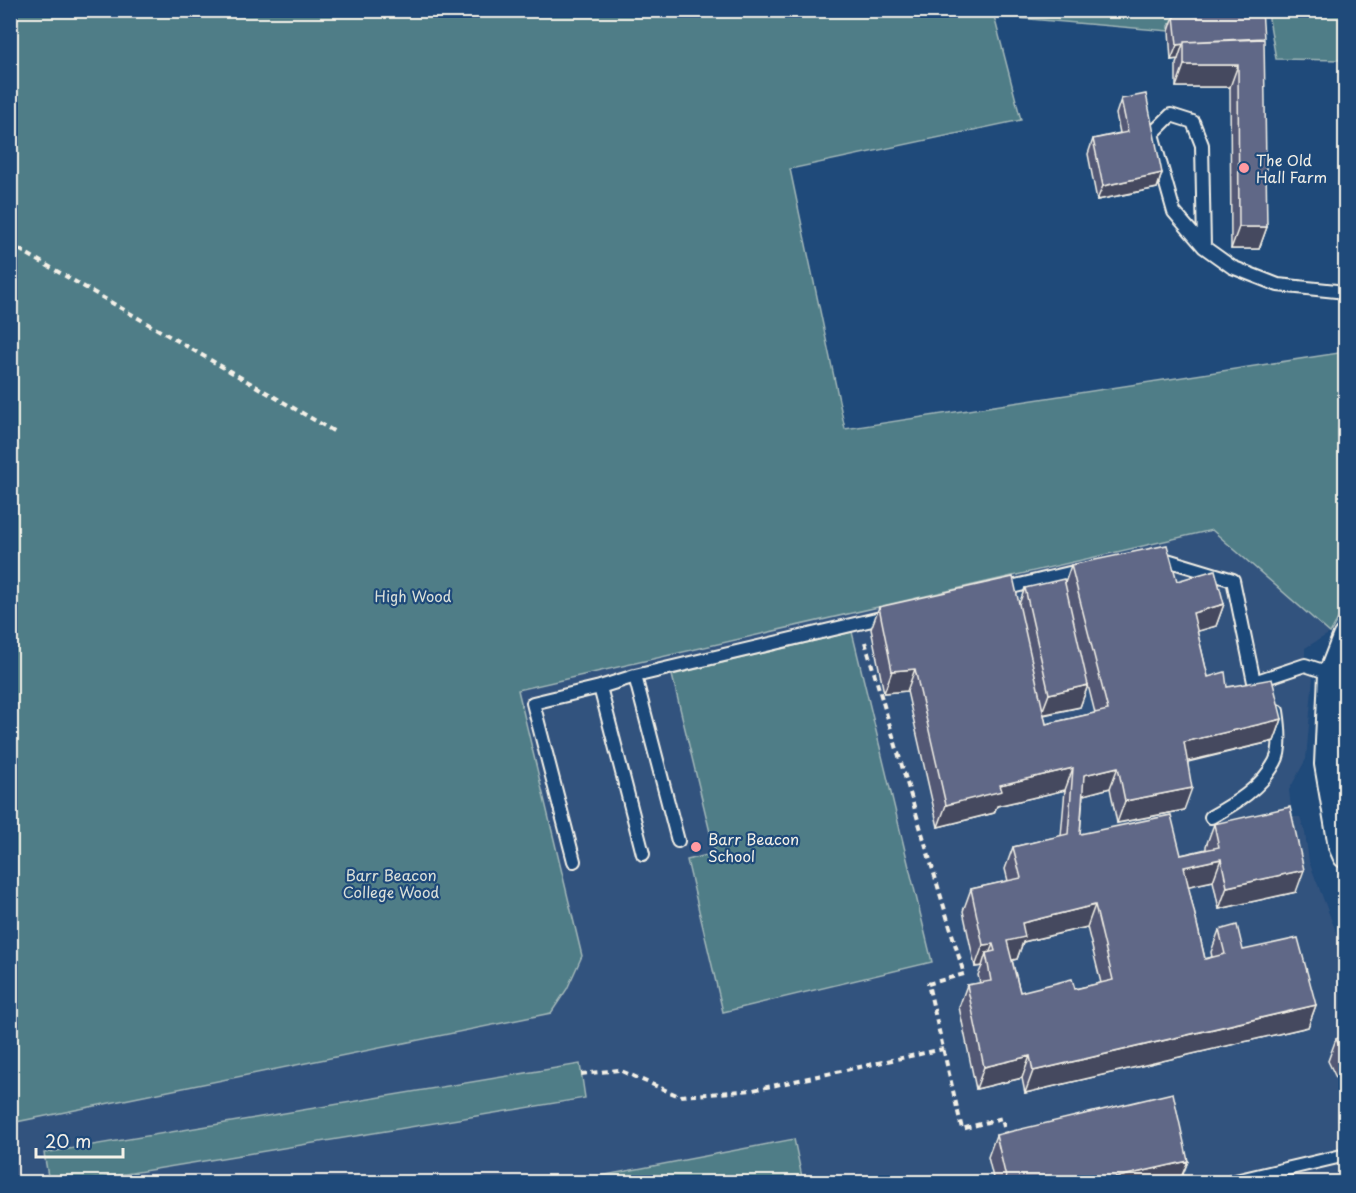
<svg xmlns="http://www.w3.org/2000/svg" width="1356" height="1193" font-family="'Playpen Sans',sans-serif">
<style>
.built{fill:#33537e}
.green{fill:#4f7d87;stroke:#a2b7b8;stroke-width:1.5}
.lines{fill:none;stroke-linecap:round;stroke-linejoin:round}
.lane-casing{stroke:#f4f1e8;stroke-width:16}
.street-casing{stroke:#f4f1e8;stroke-width:30}
.path{stroke:#f4f1e8;stroke-width:4;stroke-dasharray:6 4.5;stroke-linecap:butt}
.lane{stroke:#1f4a7a;stroke-width:12}
.street{stroke:#1f4a7a;stroke-width:26}
.wall{fill:#535974;stroke:#f4f1e8;stroke-width:1.5;fill-rule:evenodd}
.shaded-wall{fill:#44495e;stroke:#f4f1e8;stroke-width:1.5}
.building{fill:#616887;stroke:#f4f1e8;stroke-width:1.5;fill-rule:evenodd}
.poi-dot{fill:#ff9aa2;stroke:#1f4a7a;stroke-width:2}
.labels{text-anchor:middle;dominant-baseline:central;stroke-width:4.5;stroke-linejoin:round;paint-order:stroke}
.poi-label{font-size:15px;fill:#f4f1e8;stroke:#1f4a7a;text-anchor:start}
.park-label{font-size:15px;fill:#dbe0d9;stroke:#1f4a7a}
</style>
<rect width="100%" height="100%" fill="#1f4a7a"/>
<filter id="ink" filterUnits="userSpaceOnUse"><feTurbulence type="fractalNoise" baseFrequency=".0167" numOctaves="2"/><feDisplacementMap in="SourceGraphic" scale="12" xChannelSelector="R" yChannelSelector="G"/><feConvolveMatrix kernelMatrix="1 2 1 2 8 2 1 2 1" color-interpolation-filters="sRGB"/></filter>
<g filter="url(#ink)">
<path class="built" d="M1212,529L1330,633L1305,648V664L1313,677L1306,759L1289,790L1292,817H1300L1305,833L1309,862L1345,955V1182H11L10,903L518,690Z"/>
<path class="green" d="M11,11H1345V60L1276,59L1268,13L1169,24V31L994,16L1021,120L790,169L845,429L1345,352V606L1330,633L1212,530L518,690L582,956L567,989L551,1013L11,1123Z
M852,632L932,962L723,1012L687,860L715,853L672,675Z
M580,1064L585,1098L77,1182H49L44,1153Z
M794,1139L803,1182H569Z"/>
<g class="lines">
<g class="lane-casing">
<path id="lane" d="M1204,247L1202,145L1193,122L1171,115L1152,134L1174,212L1204,247L1232,267L1278,285L1346,292
M1157,557L1233,580L1254,682L1305,665L1332,674
M999,590L1082,570
M635,676L600,687L643,854
M1211,817C1236,803 1261,788 1275,762C1282,750 1279,724 1277,711
M678,841L635,676L889,616
M574,861L533,703L600,687
M1231,1182L1346,1155"/>
</g>
<g class="street-casing">
<path id="street" d="M1346,638L1332,674L1328,764L1342,846L1346,855"/>
</g>
<path class="path" d="M10,244L335,432
M865,642L964,974L928,984L962,1129L1002,1118L1006,1136
M581,1074L619,1070L679,1096L697,1095L753,1090L943,1049
M1181,1171L1184,1182"/>
<use href="#lane" class="lane"/>
<use href="#street" class="street"/>
</g>
<path class="wall" d="M1244,10L1267,227L1259,249H1231L1230,87H1176V64L1178,59L1171,60L1169,31L1174,16Z
M1121,99L1162,173L1157,188L1097,200L1088,154L1093,139L1120,133L1116,114Z
M1071,565L1177,581L1224,604L1216,626L1197,631L1208,677L1282,719L1274,741L1188,762L1184,810L1117,823L1110,788L1083,795L1080,834L1181,855L1206,849V846L1214,824L1296,892L1219,909L1213,881L1188,886L1205,959L1212,957L1211,952L1219,930L1243,950L1316,1005L1308,1027L1025,1093L1022,1078L976,1089L959,1007L967,985L980,983L978,975L982,966L975,967L963,911L971,889L1008,881L1005,869L1013,847L1061,836L1065,790L997,806L994,813L938,827L907,691L884,693L871,629L879,607L1019,604L1025,588L1065,583ZM1088,685L1095,713L1046,724L1044,715L1080,707ZM1087,927L1101,983L1075,989L1020,992L1012,960L1017,959L1023,942Z
M1346,1035V1090L1343,1092L1328,1061L1336,1039Z
M996,1135L1188,1161L1180,1182H994L988,1157Z"/>
<path class="shaded-wall" d="M1183,44L1178,59L1171,60L1177,45Z
M1184,65H1238L1230,87H1176Z
M1162,173L1157,188L1097,200L1103,186Z
M1239,227H1267L1259,249H1231Z
M1224,604L1216,626L1185,635L1193,613Z
M915,669L907,691L884,693L892,671Z
M1088,685L1080,707L1041,715L1049,694Z
M1282,719L1274,741L1176,764L1184,742Z
M1118,767L1110,788L1076,797L1084,775Z
M1073,768L1065,790L997,806L994,813L938,827L946,805L1000,785Z
M1192,788L1184,810L1117,823L1125,801Z
M1221,859L1213,881L1176,889L1184,867Z
M1304,870L1296,892L1219,909L1227,887Z
M1095,905L1087,927L1023,942L1017,959L999,963L1007,941L1022,923Z
M993,944L987,959L986,953L982,966L975,967L983,945Z
M1316,1005L1308,1027L1025,1093L1033,1071Z
M1030,1056L1022,1078L976,1089L984,1067Z
M1188,1161L1179,1182H1096Z"/>
<path class="building" d="M1244,10H1262L1264,38L1184,42V44L1177,45L1174,16Z
M1264,39L1267,227H1239L1238,65H1184V42Z
M1146,94L1162,173L1103,186L1093,139L1128,132L1121,99Z
M1167,545L1177,581L1215,570L1224,604L1193,613L1208,677L1225,672L1227,687L1272,679L1282,719L1184,742L1192,788L1125,801L1118,767L1084,775L1080,834L1171,815L1181,855L1219,847L1214,824L1290,807L1304,870L1227,887L1221,859L1184,867L1205,959L1225,954L1219,930L1237,925L1243,950L1298,938L1316,1005L1033,1071L1030,1056L984,1067L967,985L991,981L986,953L995,951L993,944L983,945L971,889L1021,878L1013,847L1068,834L1073,768L1000,785L1002,791L946,805L915,669L892,671L879,607L1013,577L1046,724L1108,710L1071,565ZM1095,905L1113,980L1075,989L1072,979L1020,992L1007,941L1025,937L1022,923Z
M1064,579L1088,685L1049,694L1025,588Z
M1346,1035V1058L1336,1039Z
M1173,1093L1188,1161L1096,1182H1007L996,1135Z"/>
</g>
<g class="poi-dot">
<circle cx="1244" cy="168" r="6"/>
<circle cx="696" cy="847" r="6"/>
</g>
<g class="labels">
<g class="poi-label">
<text x="1256" y="159">The Old<tspan x="1256" dy="17">Hall Farm</tspan></text>
<text x="708" y="838">Barr Beacon<tspan x="708" dy="17">School</tspan></text>
</g>
<g class="park-label">
<text x="413" y="595">High Wood</text>
<text x="391" y="874">Barr Beacon<tspan x="391" dy="17">College Wood</tspan></text>
</g>
</g>
<rect width="1356" height="1193" fill="none" stroke="#1f4a7a" stroke-width="36"/>
<rect x="18" y="18" width="1320" height="1157" fill="none" stroke="#f4f1e8" stroke-width="2" filter="url(#ink)"/>
<path d="M36 1148v9h87v-9" fill="none" stroke="#f4f1e8" stroke-width="3"/>
<text x="45" y="1148" font-size="18" fill="#f4f1e8" stroke="#1f4a7a" stroke-width="4.5" paint-order="stroke">20 m</text>
</svg>
